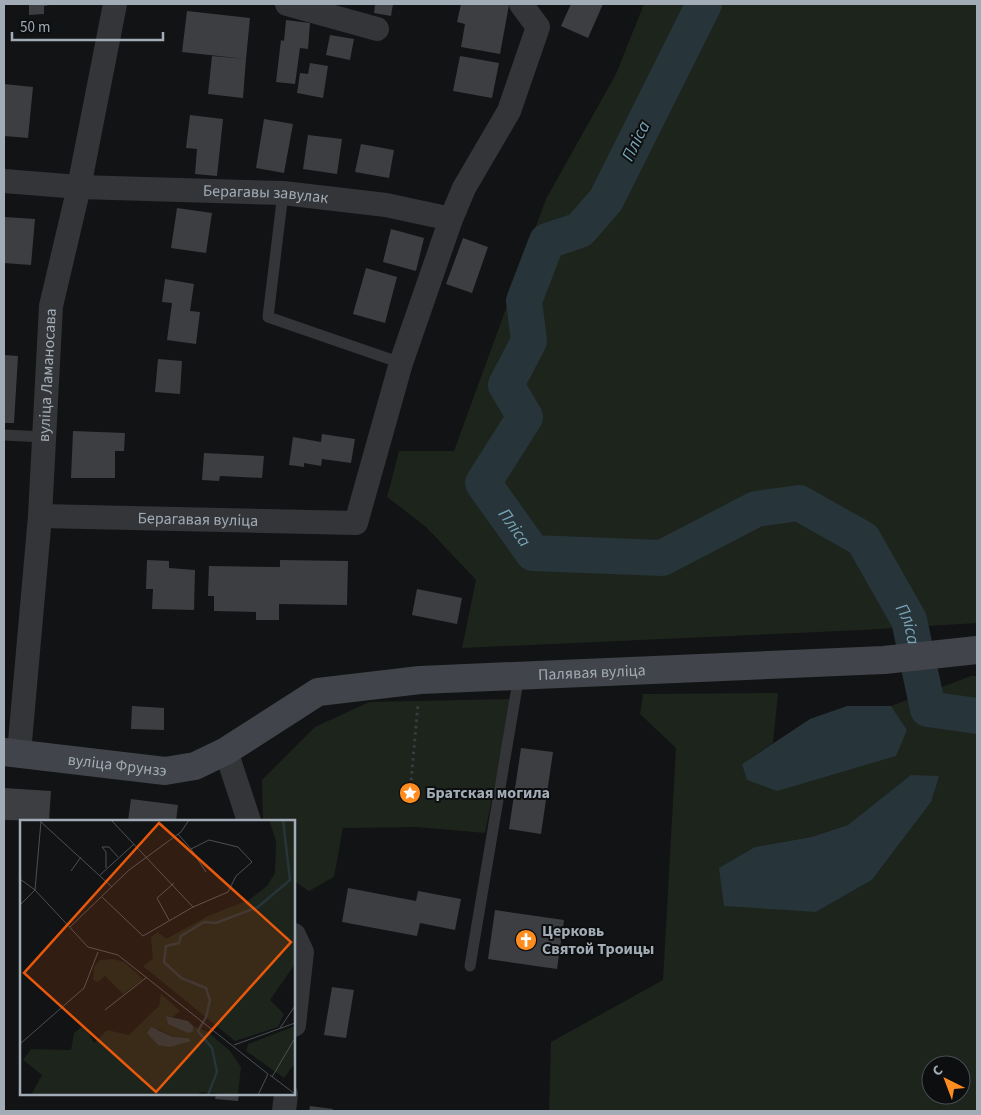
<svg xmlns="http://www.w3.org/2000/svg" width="981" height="1115" font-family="'Source Sans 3',sans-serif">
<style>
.green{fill:#1c241c;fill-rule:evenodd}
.water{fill:#273439}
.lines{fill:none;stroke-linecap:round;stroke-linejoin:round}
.river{stroke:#273439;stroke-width:36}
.building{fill:#3c3e42}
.path{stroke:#393c41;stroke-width:3;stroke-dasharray:2.5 4;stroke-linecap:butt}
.lane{stroke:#333539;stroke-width:11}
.street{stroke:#333539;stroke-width:24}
.secondary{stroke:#41444a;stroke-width:28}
.labels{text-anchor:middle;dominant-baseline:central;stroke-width:4;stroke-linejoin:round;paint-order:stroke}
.street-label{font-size:16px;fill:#a2acb6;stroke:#0d0e0f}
.poi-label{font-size:16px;font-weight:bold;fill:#a2acb6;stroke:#0d0e0f;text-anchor:start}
.water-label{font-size:18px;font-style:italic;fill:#76a3b5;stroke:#0d0e0f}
.inset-river{fill:none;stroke:#273439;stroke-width:2.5}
.inset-road{fill:none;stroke:#4c5055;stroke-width:1}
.view{fill:#e8590c;fill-opacity:0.15;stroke:#e8590c;stroke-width:2.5}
.inset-edge{fill:none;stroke:#a2acb6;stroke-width:2.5}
</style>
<rect width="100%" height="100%" fill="#121314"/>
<path class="green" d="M644,4H977V623L863,630L462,648L476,580L426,527L387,497L399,451H454L546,199L616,74Z
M971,676H977V1111H549L551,1042L663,980L676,748L640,714L643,694L778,693L773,743L742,764L907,730L891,706ZM931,802L872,880L816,912L755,847L811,837L848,825ZM931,1065H961V1095H931Z
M512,699L485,833L417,827L343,828L334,877L309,891L294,881V821H263L262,780L315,727L369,702Z"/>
<path class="water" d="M847,706H891L907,730L896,756L777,791L747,780L742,764L810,719Z
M911,775L939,776L931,802L872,880L816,912L724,906L719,868L755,847L811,837L848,825Z"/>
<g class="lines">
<path class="river" id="s1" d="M704,4L606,200L580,230L547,241L524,301L529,341L506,385L525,417L483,483L533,553L662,558L756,509L799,503L863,539L909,620L928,709L977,716"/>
</g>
<path class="building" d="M29,4H50V5L44,6V14L29,15Z
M375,4H393L391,16L374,13Z
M461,4H502L509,5L500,54L461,47L465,24L457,22Z
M571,4H603L588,38L561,26Z
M187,11L250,18L246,59L243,98L208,94L212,56L246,59L182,52Z
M286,20L310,23L308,49L300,48L295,84L276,82L281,40L284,41Z
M330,35L354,39L350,60L326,55Z
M460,56L499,63L492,98L453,91Z
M310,63L328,66L323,98L297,93L300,73L308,74Z
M4,84L33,87L28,138L4,136Z
M190,115L223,119L217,176L195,174L197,149L186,148Z
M264,119L293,124L284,173L256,168Z
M308,135L342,139L337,174L303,169Z
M361,144L394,150L389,178L355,172Z
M177,208L212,213L206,253L171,248Z
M4,217L35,219L31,265L4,263Z
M391,229L424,238L416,271L383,262Z
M463,238L488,247L472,293L446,284Z
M366,268L397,277L385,323L353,314Z
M165,279L194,284L190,311L200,312L196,344L167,340L172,303L162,302Z
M4,355L18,356L14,423H4Z
M158,359L182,361L180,394L155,392Z
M73,431L125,433L124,451H115V478H71Z
M322,434L355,439L351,463L322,459L321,466L304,463V467L289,465L293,437L321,442Z
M204,453L264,456L262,478L220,476L219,481L202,480Z
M147,560L169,561V568L195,570L194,610L152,609L153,589H146Z
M280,560L348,561L347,605L279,604V620H256V612L214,611V596H208L209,566L280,567Z
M417,589L462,598L457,624L412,615Z
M132,706L164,708V730L131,729Z
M521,748L553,752L541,834L509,829Z
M4,788L51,791L49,821L4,820Z
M131,799L178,805L176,821H128Z
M348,888L416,901L418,891L461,899L455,930L420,923L417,936L342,922Z
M495,910L564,920L557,969L488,959Z
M332,987L354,990L346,1038L324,1035Z
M216,1094H239L238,1101L215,1099Z
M310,1106L333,1109L332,1111H309Z"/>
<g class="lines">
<path class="path" d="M410,793L418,704"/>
<path class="lane" d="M283,193L268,317L401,363
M4,435L44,437
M470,966L519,675"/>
<g class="street">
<path d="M287,4L377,29"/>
<path id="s2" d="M4,181L79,187L283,193L386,205L451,219"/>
<path id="s3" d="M40,516L356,523L401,363L451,219L464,188L509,111L538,27L521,4"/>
<path d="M226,751L249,821"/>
<path id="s4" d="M19,753L40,516L51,306L79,187L115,4"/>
<path d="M294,935L302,952L294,1025"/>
<path d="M284,1111L286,1094"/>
</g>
<path class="secondary" id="s5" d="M4,752L165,771L195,766L226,751L318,692L420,680L884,660L977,650"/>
</g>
<defs>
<g id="sight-disc" transform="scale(1.125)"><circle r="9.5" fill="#ff8c1f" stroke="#0d0e0f"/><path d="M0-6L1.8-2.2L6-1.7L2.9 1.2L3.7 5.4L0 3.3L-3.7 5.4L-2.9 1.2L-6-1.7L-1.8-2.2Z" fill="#fff"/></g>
<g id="church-disc" transform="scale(1.125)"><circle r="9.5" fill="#ff8c1f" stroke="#0d0e0f"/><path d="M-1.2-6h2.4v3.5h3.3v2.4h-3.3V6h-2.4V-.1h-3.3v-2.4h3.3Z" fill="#fff"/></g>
</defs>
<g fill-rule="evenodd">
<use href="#sight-disc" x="410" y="793"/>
<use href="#church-disc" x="526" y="940"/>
</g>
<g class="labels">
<g class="street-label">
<text stroke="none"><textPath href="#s2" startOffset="262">Берагавы завулак</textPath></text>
<text stroke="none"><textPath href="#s4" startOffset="379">вуліца Ламаносава</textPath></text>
<text stroke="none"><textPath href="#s3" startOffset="158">Берагавая вуліца</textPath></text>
<text stroke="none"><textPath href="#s5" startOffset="611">Палявая вуліца</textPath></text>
<text stroke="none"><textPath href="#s5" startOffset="114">вуліца Фрунзэ</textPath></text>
</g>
<g class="poi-label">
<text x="426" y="793">Братская могила</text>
<text x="542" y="931">Церковь<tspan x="542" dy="18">Святой Троицы</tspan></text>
</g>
<g class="water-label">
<text transform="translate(636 141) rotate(-64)">Пліса</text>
<text stroke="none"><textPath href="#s1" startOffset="618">Пліса</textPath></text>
<text stroke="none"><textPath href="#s1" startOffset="1098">Пліса</textPath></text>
</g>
</g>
<g transform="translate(20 820)">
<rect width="275" height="275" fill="#121314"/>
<path d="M249,0H275V144L250,180L264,194L258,207L215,221L123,146L133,139L131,117L138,112L146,119L188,96L229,80L247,66L255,53L256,21ZM93,139L104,142L123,159L103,174L85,156L78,162L73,160L74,147L80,140ZM141,174L160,191L153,197L146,196L173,211V206L188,212L210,231L221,247L218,275L181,272L177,275H11L22,255L3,240L11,229L51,230L54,213L64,205L74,223L87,210L109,215L139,186ZM138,209L153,217L168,218L138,225ZM275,206V243L264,258L226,231L228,224Z" fill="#1c241c" fill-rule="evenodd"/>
<path d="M146,196L168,201L173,206V211L168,213L148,204ZM131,207L153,217L168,218L171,221L150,227L138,225L127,213Z" fill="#273439"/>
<path class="inset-river" d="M188,275L197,252L192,228L178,211L186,197L190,180L186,168L161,158L144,142L146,126L159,123L161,116L184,102L196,103L238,87L270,60L263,0"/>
<path class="inset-road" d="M91,0L173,87M21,2L92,67M171,29L186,52M86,48V32L82,27H89L98,37M51,51L61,37M80,55L114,24M0,59L15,70L68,127L98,135L248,254L238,275M82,77L123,116L173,87L208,72L216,56L232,42L218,27L189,20L171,29L158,14M0,85L15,70L21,1M149,100L137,78L154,63M50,107L109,50L161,12L169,0M85,190L127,157M260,208L275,186M0,224L64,168L78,132M214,225L275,203M250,255L275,274M252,257L275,218"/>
<path class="view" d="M139,3L271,122L136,272L4,153Z"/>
<rect width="275" height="275" class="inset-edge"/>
</g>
<rect width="981" height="1115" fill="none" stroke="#a2acb6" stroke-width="10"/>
<g transform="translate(946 1080) rotate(318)"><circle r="24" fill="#0d0e0f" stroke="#494d52"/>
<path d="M0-4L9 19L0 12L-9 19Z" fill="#ff8c1f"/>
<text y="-8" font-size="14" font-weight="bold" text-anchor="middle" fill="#a2acb6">С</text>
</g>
<path d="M12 32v8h151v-8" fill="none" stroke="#a2acb6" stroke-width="2.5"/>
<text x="20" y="32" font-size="15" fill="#a2acb6" stroke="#0d0e0f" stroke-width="4" paint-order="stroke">50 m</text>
</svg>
